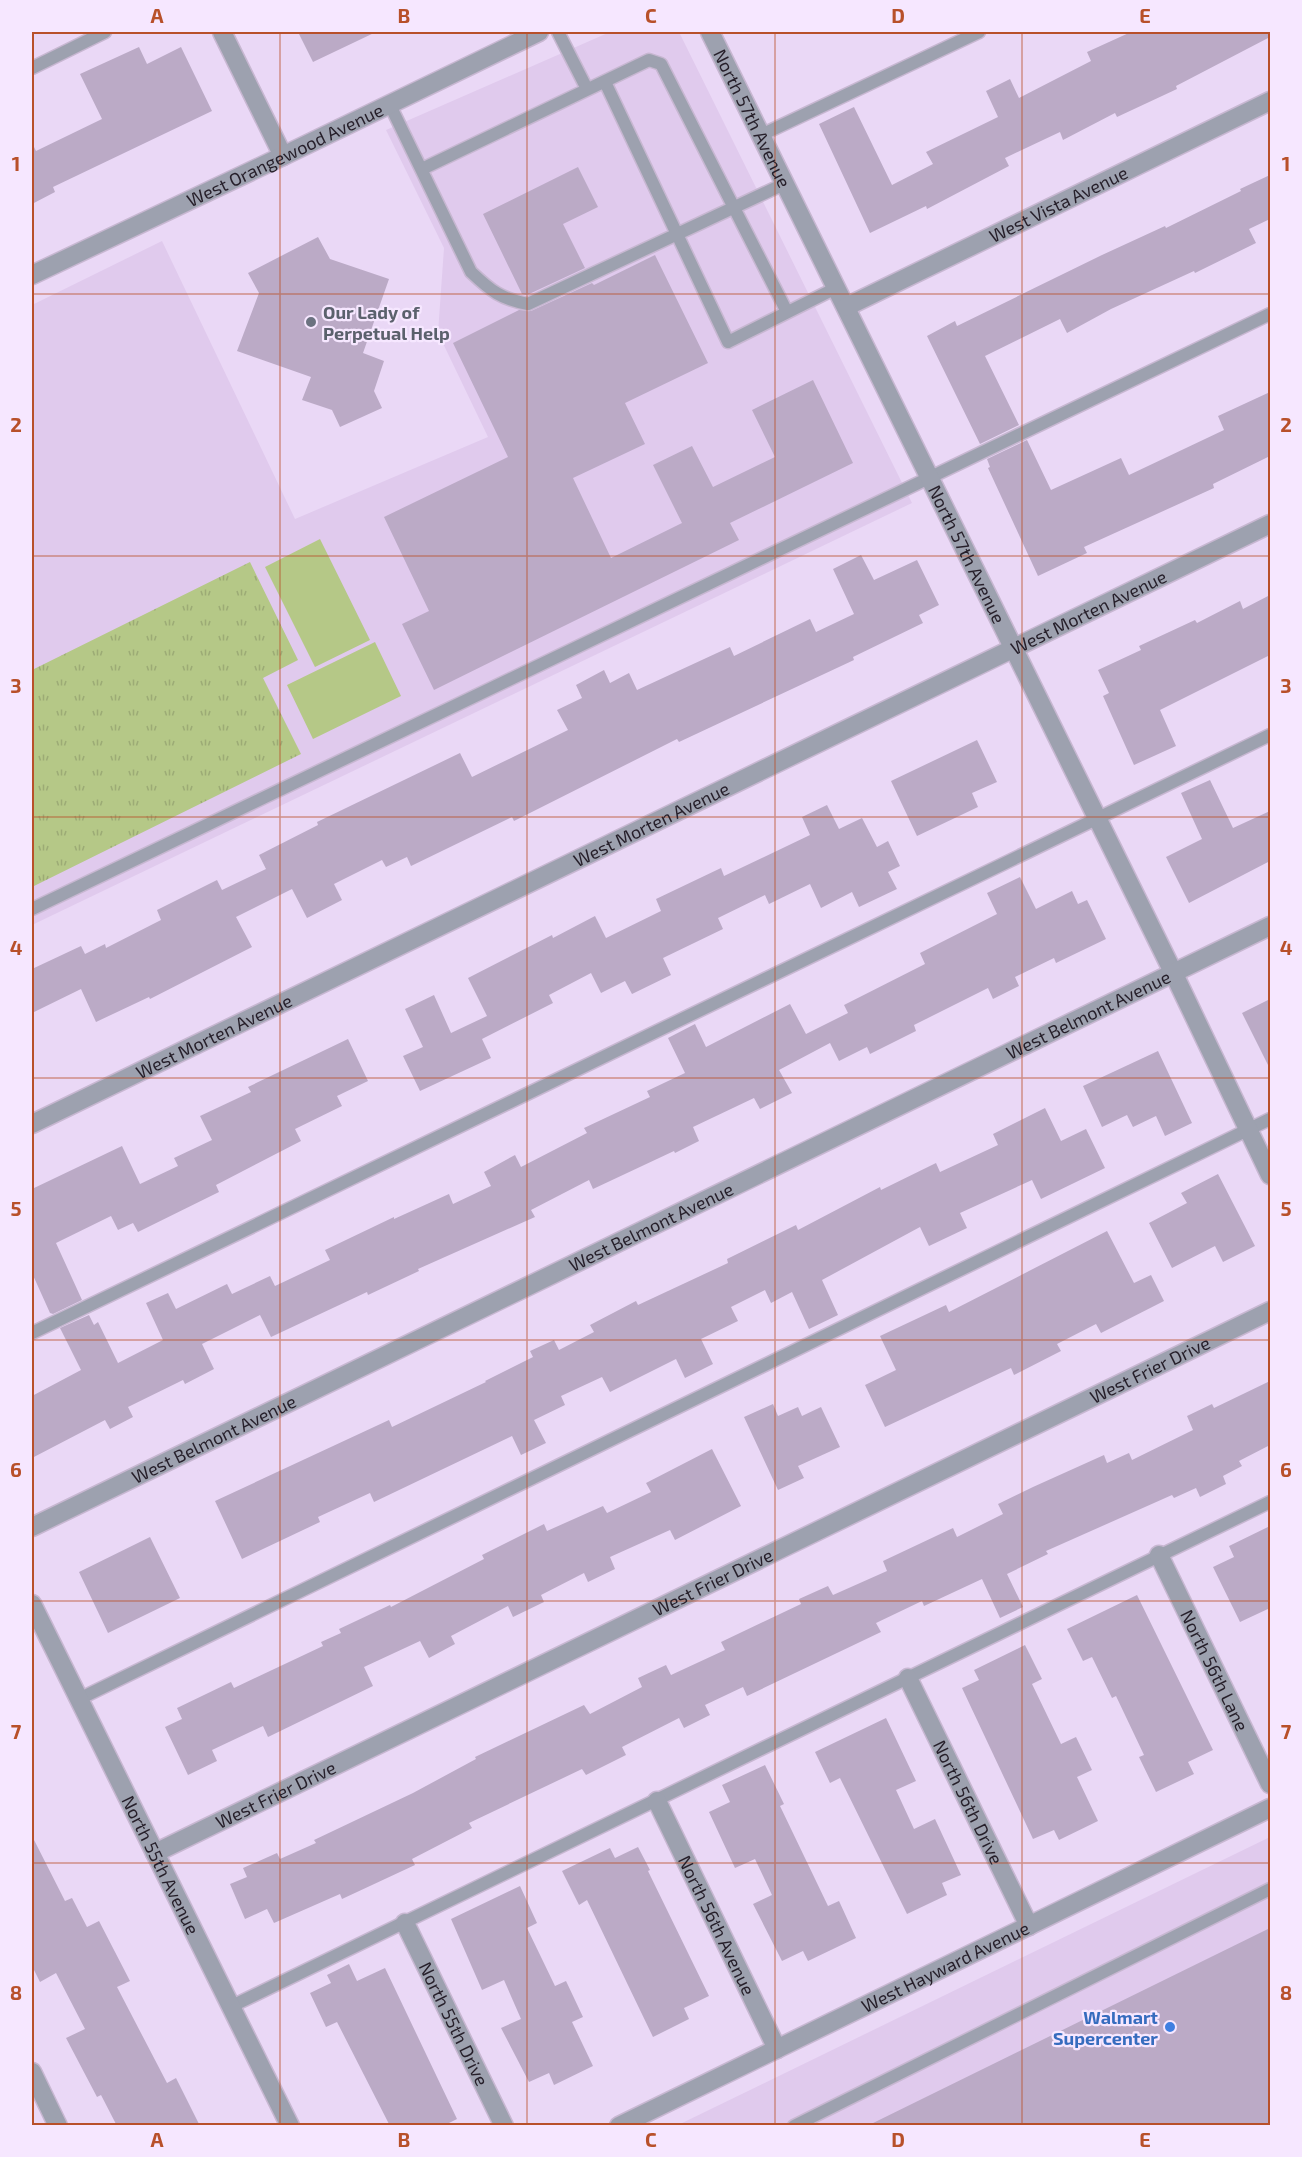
<svg xmlns="http://www.w3.org/2000/svg" width="1302" height="2157" font-family="'Exo 2',sans-serif">
<style>
.built{fill:#e0caed}
.park{fill:url(#park-tufts)}
.pitch{fill:#b5c887}
.building{fill:#bbaac6}
.lines{fill:none;stroke-linecap:round;stroke-linejoin:round}
.service-casing{stroke:#c7b7d1;stroke-width:15}
.minor-casing{stroke:#c7b7d1;stroke-width:21}
.tertiary-casing{stroke:#c7b7d1;stroke-width:21}
.service{stroke:#9da1af;stroke-width:12}
.minor{stroke:#9da1af;stroke-width:18}
.tertiary{stroke:#9da1af;stroke-width:18}
.grid{fill:none;stroke:#b8502a;stroke-width:1.5;stroke-opacity:0.55}
.worship-dot{fill:#6b7280;stroke:#f6e7ff;stroke-width:2}
.shop-dot{fill:#3f7fe0;stroke:#f6e7ff;stroke-width:2}
.labels{text-anchor:middle;dominant-baseline:central;stroke-width:4.5;stroke-linejoin:round;paint-order:stroke}
.street-label{font-size:18px;fill:#261f2a;stroke:#f6e7ff}
.worship-label{font-size:18px;font-weight:bold;fill:#5b616d;stroke:#f6e7ff;text-anchor:start}
.shop-label{font-size:18px;font-weight:bold;fill:#366cbe;stroke:#f6e7ff;text-anchor:end}
.neatline{fill:none;stroke:#b8502a;stroke-width:2}
.grid-label{font-size:20px;text-anchor:middle;font-weight:bold;fill:#b8502a}
</style>
<defs>
<pattern id="park-tufts" width="24" height="20" patternUnits="userSpaceOnUse" patternTransform="scale(1.5)"><rect width="24" height="20" fill="#b5c887"/><path d="M3 7l-1-3M5 7V3M7 7l1-3M15 17l-1-3M17 17v-4M19 17l1-3" fill="none" stroke="#9cab75"/></pattern>
</defs>
<rect width="100%" height="100%" fill="#ead8f6"/>
<path class="built" d="M610,32H679L912,503L32,925V305L162,241L295,519L488,437L438,333L444,248L386,130Z
M1270,1837V2125H678Z"/>
<path class="park" d="M250,562L298,660L263,678L301,754L32,887V670Z"/>
<path class="pitch" d="M320,539L370,640L315,667L265,567Z
M375,642L401,696L313,739L287,685Z"/>
<path class="building" d="M298,32H376L313,62Z
M1131,32H1270V37L1176,86L1177,89L1117,117L1115,113L1063,140L1060,132L1005,158L1009,166L927,209L926,206L870,233L819,124L854,107L892,185L933,164L926,152L998,117L986,91L1010,79L1019,98L1091,61L1087,52Z
M139,47L147,64L181,47L212,111L53,187L55,192L32,204V143L36,151L102,119L80,74Z
M578,167L598,207L563,224L585,268L527,295L522,294L483,214Z
M1270,175V219L1249,229L1256,243L1195,273L1194,271L1111,309L1067,333L1060,319L985,356L1019,425L980,444L927,336L955,321L957,326L1102,255L1165,226L1166,228L1241,191L1240,189Z
M318,237L330,259L389,279L363,353L384,361L374,391L382,408L340,427L332,410L302,400L311,377L237,351L259,293L248,273Z
M655,255L708,363L625,403L645,444L573,478L611,558L682,523L653,465L692,446L713,487L775,457L752,410L813,380L853,463L730,523L739,540L434,690L402,624L429,611L384,517L508,457L453,343L519,310L531,311L592,283L594,285Z
M1270,392V456L1213,484L1214,488L1084,547L1087,553L1038,576L988,468L990,467L987,459L1027,440L1051,490L1121,458L1129,475L1224,430L1218,416Z
M861,555L874,580L917,560L939,605L919,615L923,623L853,657L854,660L679,742L677,739L514,821L512,817L411,866L407,857L386,867L382,860L334,884L342,900L307,918L292,889L236,917L252,947L150,999L149,997L96,1022L81,989L32,1013V969L81,946L85,954L105,944L106,948L161,920L157,910L217,880L222,890L266,869L259,855L318,825L317,822L460,753L472,777L568,730L557,710L582,698L576,685L604,670L610,683L629,673L637,690L730,647L734,656L810,619L816,632L854,614L833,569Z
M1270,595V655L1160,710L1176,746L1134,765L1103,696L1109,693L1098,670L1141,650L1139,646L1195,620L1197,623L1240,601L1243,609Z
M977,740L997,782L972,793L978,807L917,836L891,781Z
M1210,780L1233,828L1270,811V861L1189,903L1166,857L1202,839L1181,793Z
M827,805L839,829L862,818L877,847L888,841L900,866L888,872L897,889L859,907L852,892L821,908L810,884L769,904L765,895L718,918L723,929L663,958L671,975L632,994L625,981L601,993L591,973L549,995L553,1003L482,1039L491,1058L420,1091L403,1056L423,1047L405,1009L434,995L451,1033L487,1016L468,978L552,935L553,938L595,916L606,938L661,911L656,899L721,868L724,876L810,835L802,817Z
M1020,877L1036,909L1072,891L1078,904L1087,900L1106,939L1056,963L1054,958L1015,977L1019,986L993,999L988,988L914,1025L916,1031L870,1054L867,1047L839,1061L830,1043L779,1070L792,1093L760,1109L754,1098L693,1127L699,1141L675,1153L674,1151L593,1189L589,1180L531,1210L535,1217L418,1269L419,1271L368,1295L367,1292L271,1337L260,1315L202,1344L214,1369L185,1384L183,1380L128,1407L133,1417L110,1429L105,1420L32,1458V1396L81,1370L60,1328L89,1315L94,1325L98,1322L118,1363L163,1340L146,1303L168,1293L176,1309L227,1284L232,1294L270,1276L275,1286L330,1260L325,1250L394,1217V1219L449,1194L453,1204L491,1186L484,1172L515,1155L521,1167L587,1133L584,1128L650,1097L647,1091L685,1073L668,1038L695,1024L706,1047L790,1004L806,1034L848,1013L844,1005L925,964L920,953L997,914L987,893Z
M1270,999V1069L1242,1013Z
M348,1039L368,1081L337,1096L342,1106L295,1129L301,1141L216,1185L219,1192L138,1232L133,1223L118,1230L111,1216L56,1243L82,1300L53,1314L50,1313L32,1273V1189L122,1146L140,1184L178,1166L174,1158L212,1140L200,1116L251,1092L248,1087Z
M1158,1051L1192,1123L1165,1136L1156,1116L1133,1127L1127,1115L1102,1127L1083,1086Z
M1045,1108L1061,1141L1086,1129L1105,1168L1041,1199L1032,1180L960,1213L967,1228L929,1246L920,1227L822,1280L838,1315L809,1329L792,1292L771,1303L765,1290L731,1307L738,1321L701,1339L713,1364L685,1378L676,1359L610,1392L602,1377L561,1396L565,1405L534,1420L546,1443L521,1455L512,1436L374,1502L370,1493L318,1517L320,1522L242,1559L215,1501L389,1420L392,1427L486,1382L485,1381L533,1357L530,1351L554,1340L559,1350L594,1332L590,1325L636,1301L638,1305L728,1263L727,1259L796,1225L798,1230L880,1187L881,1190L936,1163L940,1172L998,1145L993,1134Z
M1218,1174L1255,1246L1223,1262L1215,1246L1172,1268L1149,1223L1187,1203L1181,1193Z
M1107,1231L1134,1283L1151,1275L1164,1301L1101,1333L1096,1324L1057,1344L1061,1351L1014,1375L1011,1368L885,1427L865,1385L896,1370L880,1336L946,1305L949,1312Z
M1270,1381V1445L1239,1461L1242,1466L1223,1476L1226,1484L1200,1497L1196,1488L1174,1498L1172,1495L1046,1551L1048,1554L1007,1574L1023,1607L1000,1618L982,1579L924,1606L922,1601L876,1623L881,1632L747,1696L743,1687L705,1705L710,1715L684,1728L679,1718L622,1747L626,1755L586,1775L582,1769L469,1823L472,1828L412,1859L415,1865L342,1899L340,1894L274,1923L267,1909L245,1919L230,1884L247,1877L243,1868L277,1853L280,1859L316,1843L314,1840L413,1793L476,1759L475,1757L584,1705L590,1714L642,1687L638,1678L666,1665L671,1675L725,1650L721,1642L801,1604L799,1599L828,1586L833,1595L887,1571L883,1561L953,1528L957,1537L1003,1514L998,1504L1033,1487L1104,1455L1107,1463L1129,1453L1132,1460L1193,1430L1187,1416L1212,1404L1214,1408Z
M773,1404L778,1416L798,1407L802,1416L821,1407L840,1447L798,1466L804,1478L778,1490L744,1417Z
M712,1449L741,1506L675,1540L670,1530L610,1557L615,1569L588,1582L584,1573L541,1595L544,1602L513,1617L508,1606L451,1636L455,1644L429,1658L420,1641L364,1667L373,1686L268,1737L263,1726L212,1750L217,1761L188,1775L165,1727L182,1719L177,1708L231,1682L234,1688L323,1646L321,1642L341,1633L339,1629L390,1605L391,1607L484,1559L482,1555L544,1524L547,1531L603,1506L607,1513L651,1492L646,1483Z
M1270,1526V1608L1240,1622L1213,1567L1234,1557L1229,1546Z
M150,1537L180,1598L108,1633L79,1572Z
M1137,1595L1213,1750L1188,1762L1194,1774L1156,1792L1139,1757L1144,1755L1116,1696L1112,1698L1092,1657L1083,1661L1067,1629Z
M1025,1645L1042,1679L1032,1684L1061,1744L1076,1737L1092,1770L1077,1777L1098,1821L1059,1840L1054,1830L1033,1839L962,1688L979,1680L974,1670Z
M886,1718L916,1781L896,1790L914,1829L935,1819L961,1875L942,1883L947,1895L907,1914L840,1778L830,1783L815,1752Z
M765,1765L784,1804L780,1806L828,1906L839,1901L856,1938L808,1961L803,1951L782,1961L753,1904L772,1895L755,1859L735,1868L709,1812L730,1802L722,1785Z
M32,1836L65,1901L72,1898L87,1927L99,1921L130,1981L117,1987L167,2083L176,2078L200,2126H117L101,2095L97,2097L66,2038L85,2029L56,1973L40,1982L32,1966Z
M638,1847L650,1870L648,1871L709,1996L684,2008L689,2019L653,2037L587,1900L579,1905L562,1871L610,1848L615,1858Z
M520,1886L537,1923L527,1928L555,1986L566,1981L583,2017L572,2022L593,2066L554,2085L549,2073L529,2082L501,2028L521,2019L504,1980L482,1990L451,1919Z
M1270,1928V2126H867Z
M349,1964L357,1981L385,1968L457,2119L443,2126H390L337,2022L326,2027L310,1993L331,1983L327,1975Z"/>
<g class="lines">
<g class="service-casing">
<path id="service" d="M558,32L587,89
M32,68L105,32
M605,82L728,342L836,288
M390,105L471,272C491,291 501,299 528,304L784,184
M761,135L979,32
M422,169L649,60L661,64L787,312
M32,909L1270,314
M32,1333L1270,735
M79,1699L1270,1119
M232,2006L1270,1502
M794,2126L1270,1889"/>
</g>
<g class="minor-casing">
<g id="minor">
<path d="M222,32L283,156"/>
<path id="s1" d="M710,32L1173,972L1270,1175"/>
<path id="s2" d="M846,307L1270,101"/>
<path id="s3" d="M32,1124L1270,524"/>
<path id="s4" d="M32,1527L1270,926"/>
<path id="s5" d="M1159,1555L1270,1784"/>
<path id="s6" d="M908,1678L1029,1926"/>
<path id="s7" d="M657,1801L777,2049"/>
<path id="s8" d="M155,1853L1270,1311"/>
<path id="s9" d="M405,1923L504,2126"/>
<path d="M32,2072L58,2126"/>
</g>
</g>
<g class="tertiary-casing">
<g id="tertiary">
<path id="s10" d="M32,275L283,156L539,32"/>
<path id="s11" d="M32,1604L290,2126"/>
<path id="s12" d="M619,2126L1270,1808"/>
</g>
</g>
<use href="#service" class="service"/>
<use href="#minor" class="minor"/>
<use href="#tertiary" class="tertiary"/>
</g>
<path class="grid" d="M280,32V2126M527,32V2126M775,32V2126M1022,32V2126M32,294H1270M32,556H1270M32,817H1270M32,1078H1270M32,1340H1270M32,1601H1270M32,1863H1270"/>
<circle class="worship-dot" cx="311" cy="322" r="6"/>
<circle class="shop-dot" cx="1170" cy="2027" r="6"/>
<g class="labels">
<g class="street-label">
<text stroke="none"><textPath href="#s1" startOffset="96">North 57th Avenue</textPath></text>
<text stroke="none"><textPath href="#s10" startOffset="280">West Orangewood Avenue</textPath></text>
<text stroke="none"><textPath href="#s2" startOffset="236">West Vista Avenue</textPath></text>
<text stroke="none"><textPath href="#s1" startOffset="582">North 57th Avenue</textPath></text>
<text stroke="none"><textPath href="#s3" startOffset="1174">West Morten Avenue</textPath></text>
<text stroke="none"><textPath href="#s3" startOffset="688">West Morten Avenue</textPath></text>
<text stroke="none"><textPath href="#s4" startOffset="1174">West Belmont Avenue</textPath></text>
<text stroke="none"><textPath href="#s3" startOffset="202">West Morten Avenue</textPath></text>
<text stroke="none"><textPath href="#s4" startOffset="688">West Belmont Avenue</textPath></text>
<text stroke="none"><textPath href="#s8" startOffset="1106">West Frier Drive</textPath></text>
<text stroke="none"><textPath href="#s4" startOffset="202">West Belmont Avenue</textPath></text>
<text stroke="none"><textPath href="#s8" startOffset="620">West Frier Drive</textPath></text>
<text stroke="none"><textPath href="#s5" startOffset="128">North 56th Lane</textPath></text>
<text stroke="none"><textPath href="#s8" startOffset="134">West Frier Drive</textPath></text>
<text stroke="none"><textPath href="#s6" startOffset="138">North 56th Drive</textPath></text>
<text stroke="none"><textPath href="#s11" startOffset="291">North 55th Avenue</textPath></text>
<text stroke="none"><textPath href="#s7" startOffset="138">North 56th Avenue</textPath></text>
<text stroke="none"><textPath href="#s12" startOffset="363">West Hayward Avenue</textPath></text>
<text stroke="none"><textPath href="#s9" startOffset="112">North 55th Drive</textPath></text>
</g>
<g class="worship-label">
<text x="323" y="312">Our Lady of<tspan x="323" dy="21">Perpetual Help</tspan></text>
</g>
<g class="shop-label">
<text x="1158" y="2017">Walmart<tspan x="1158" dy="21">Supercenter</tspan></text>
</g>
</g>
<rect width="1302" height="2157" fill="none" stroke="#f6e7ff" stroke-width="66"/>
<rect x="33" y="33" width="1236" height="2091" class="neatline"/>
<g class="grid-label">
<text x="157" y="23">A</text>
<text x="404" y="23">B</text>
<text x="651" y="23">C</text>
<text x="898" y="23">D</text>
<text x="1145" y="23">E</text>
<text x="16" y="171">1</text>
<text x="1286" y="171">1</text>
<text x="16" y="432">2</text>
<text x="1286" y="432">2</text>
<text x="16" y="693">3</text>
<text x="1286" y="693">3</text>
<text x="16" y="955">4</text>
<text x="1286" y="955">4</text>
<text x="16" y="1216">5</text>
<text x="1286" y="1216">5</text>
<text x="16" y="1477">6</text>
<text x="1286" y="1477">6</text>
<text x="16" y="1739">7</text>
<text x="1286" y="1739">7</text>
<text x="16" y="2000">8</text>
<text x="1286" y="2000">8</text>
<text x="157" y="2147">A</text>
<text x="404" y="2147">B</text>
<text x="651" y="2147">C</text>
<text x="898" y="2147">D</text>
<text x="1145" y="2147">E</text>
</g>
</svg>
